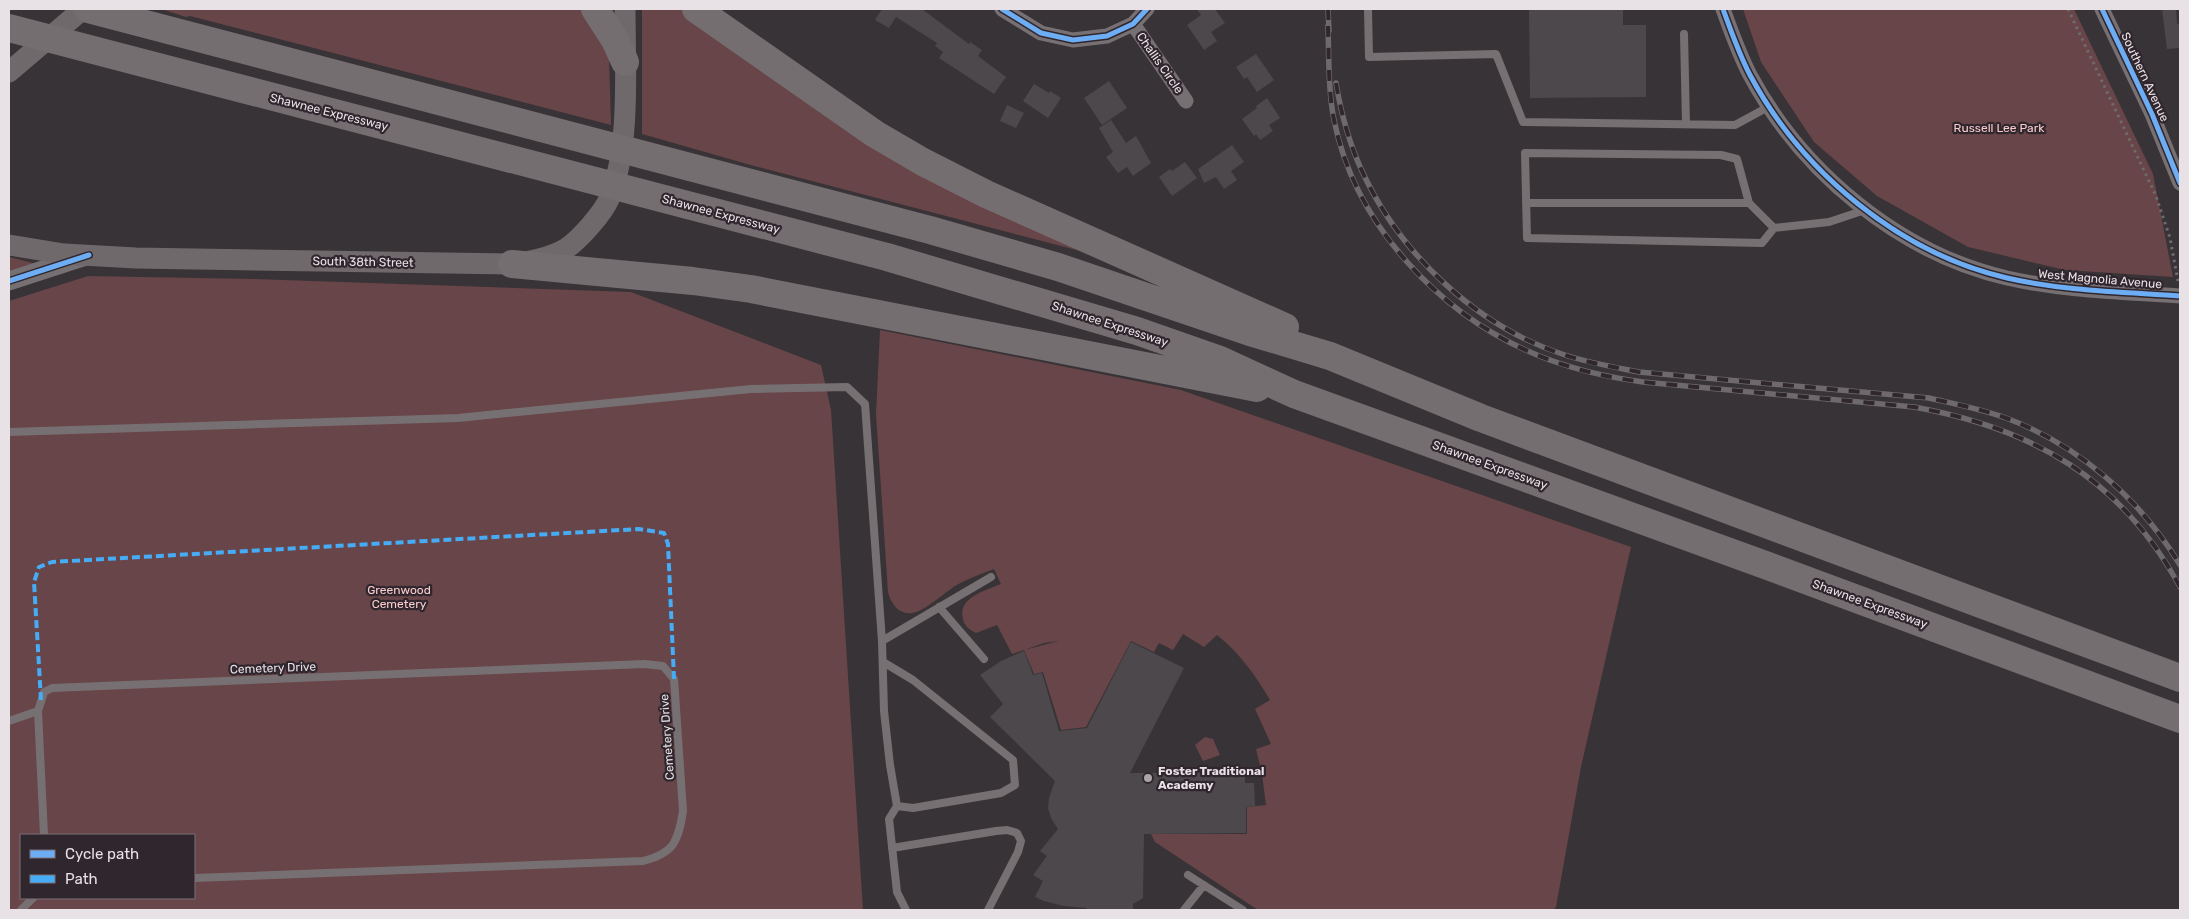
<svg xmlns="http://www.w3.org/2000/svg" width="2189" height="919" font-family="Rubik,sans-serif">
<style>
.green{fill:#684548;fill-rule:evenodd}
.building{fill:#4c484b}
.lines{fill:none;stroke-linecap:round;stroke-linejoin:round}
.path{stroke:#6f6a6d;stroke-width:3;stroke-dasharray:2.5 4;stroke-linecap:butt}
.service{stroke:#777072;stroke-width:8}
.minor{stroke:#777072;stroke-width:15}
.tertiary{stroke:#777072;stroke-width:19}
.secondary{stroke:#70696c;stroke-width:21}
.motorway{stroke:#746e71;stroke-width:28}
.rail-casing{stroke:#6e696c;stroke-width:5.5}
.rail{stroke:#30262d;stroke-width:4;stroke-dasharray:11;stroke-linecap:butt}
.quiet{stroke:#46acf6;stroke-width:4;stroke-dasharray:8 4;stroke-linecap:butt}
.cycleway-casing{stroke:#30262d;stroke-width:8}
.cycleway{stroke:#6dadf4;stroke-width:5}
.poi-dot{fill:#aaa4a8;stroke:#30262d;stroke-width:2}
.labels{text-anchor:middle;dominant-baseline:central;stroke-width:4.5;stroke-linejoin:round;paint-order:stroke}
.street-label{font-size:12px;fill:#e8e1e6;stroke:#30262d}
.park-label{font-size:12px;fill:#fbcdcf;stroke:#30262d}
.poi-label{font-size:12px;font-weight:bold;fill:#e8e1e6;stroke:#30262d;text-anchor:start}
</style>
<rect width="100%" height="100%" fill="#383336"/>
<path class="green" d="M161,9H586L609,56L611,125L190,16L186,17Z
M642,9H683L1088,253L747,164L642,134Z
M1743,9H2074L2153,174L2173,277L2065,270L1968,247L1877,196L1814,142L1761,62Z
M9,257L33,263L34,264L9,272Z
M88,276L253,279L631,292L821,365L831,410L863,910H9V301ZM21,835H194V898H21Z
M880,330L1181,390L1631,547L1581,767L1556,907L1554,910H1258L1155,842L1151,834H1247V807L1266,805L1262,774L1256,749L1271,744L1255,709L1270,700C1255,675 1240,653 1217,635L1204,647L1183,634L1173,650L1159,643L1154,652L1131,641L1086,727L1061,730L1043,672L1034,674L1024,650L1059,641L1044,643L1012,654L997,625L976,633C970,630 964,626 963,619C957,597 987,590 1001,584L994,569C981,574 967,579 955,586C944,593 924,612 912,613C899,615 891,604 888,592L876,414Z
M1205,737L1213,739L1220,755L1203,761L1195,745Z"/>
<path class="building" d="M882,9H922L969,44L970,42L982,50L978,56L1006,77L994,94L939,58L943,52L935,46L937,43L896,17L889,28L875,20Z
M1197,9H1215L1225,23L1211,32L1217,41L1204,50L1187,25L1201,15Z
M1529,9H1623V25H1646V97L1530,98Z
M2162,9H2176L2177,24H2180V48L2167,49Z
M1256,54L1274,80L1257,92L1247,77L1244,79L1236,67Z
M1109,81L1127,108L1102,125L1084,98Z
M1034,84L1049,93L1050,91L1061,98L1048,118L1023,101Z
M1267,98L1280,118L1269,125L1273,131L1260,140L1256,134L1254,136L1242,119L1257,108L1256,106Z
M1007,105L1024,113L1016,128L1000,121Z
M1111,120L1126,143L1136,136L1151,163L1133,176L1127,167L1118,173L1106,157L1113,152L1099,128Z
M1232,145L1244,162L1231,171L1237,180L1224,189L1216,177L1204,183L1198,169Z
M1185,162L1197,178L1172,196L1159,177L1170,169L1172,171Z
M1131,642L1184,668L1130,773L1245,772V783H1254L1255,806L1246,807V833L1144,834L1143,898L1133,904V910H1087V908L1063,906L1044,901L1035,897L1043,881L1033,875L1047,856L1040,851L1058,829L1051,818L1048,808L1049,798L1055,781L990,717L1003,704L980,675L1001,661L1024,651L1033,675L1042,673L1059,731L1087,728Z"/>
<g class="lines">
<path class="path" d="M2068,9L2156,196L2170,238L2178,281"/>
<path class="service" d="M1368,9L1369,57L1496,54L1523,122L1735,125L1770,106
M1684,34L1686,124
M1526,203H1749
M1774,228L1749,203L1737,159L1721,155L1525,153L1527,238L1762,243L1774,228L1829,222L1865,210
M9,432L458,418L751,389L847,387L865,404L882,641L884,711L890,765L897,806L913,808L1001,793L1015,785L1013,760L913,680L883,662
M939,607L984,659
M882,641L991,577
M9,721L38,711
M897,806L889,819L897,892L906,910
M44,835L38,711L44,692L52,688L644,664L663,666L674,679L683,811C678,842 674,853 643,861L194,878
M892,848L996,831L1007,830L1017,833L1021,841L1018,852L988,910
M1188,875L1243,910
M21,910L33,898
M1184,910L1204,885"/>
<path class="minor" d="M1002,9L1041,33L1073,40L1107,36L1133,24L1147,9
M1723,9C1731,31 1739,54 1750,75C1802,172 1899,253 2007,278C2064,291 2123,292 2180,296
M2102,9L2152,114L2180,183
M1133,24L1186,101"/>
<path class="tertiary" d="M9,281L86,256"/>
<path class="secondary" d="M9,72L83,9
M9,245L64,254L136,258L512,264C531,261 550,258 567,248C580,239 603,213 609,199C631,148 625,64 625,9"/>
<path class="motorway" d="M88,9L930,230L1058,267L1250,332L1330,356L1481,418L2180,678
M595,9L615,40L625,62
M696,9L875,134L923,162L986,194L1285,327
M9,28L887,257L1137,331L1220,360L1294,394L1768,566L2180,719
M512,264L693,281L751,289L1257,388"/>
<g class="rail-casing">
<path id="rail" d="M1328,9L1329,31
M1328,26C1329,57 1328,89 1334,120C1355,225 1440,315 1537,355C1571,369 1606,377 1643,382L1914,407C2032,428 2122,479 2180,587
M1336,83C1341,113 1349,143 1362,171C1400,254 1477,327 1565,355C1589,363 1614,367 1639,372L1929,398C1955,404 1981,409 2006,418C2079,445 2141,500 2180,565"/>
</g>
<use href="#rail" class="rail"/>
<path class="quiet" d="M41,700L34,582L39,567L52,562L639,529L664,533L668,544L674,679"/>
<g class="cycleway-casing">
<path id="cycleway" d="M1002,9L1041,33L1073,40L1107,36L1133,24L1147,9
M1723,9C1731,31 1739,54 1750,75C1802,172 1899,253 2007,278C2064,291 2123,292 2180,296
M2102,9L2152,114L2180,183
M9,281L89,255"/>
</g>
<use href="#cycleway" class="cycleway"/>
</g>
<circle class="poi-dot" cx="1148" cy="778" r="5"/>
<g class="labels">
<g class="street-label">
<text transform="translate(1160 63) rotate(55)">Challis Circle</text>
<text transform="translate(2145 77) rotate(65)">Southern Avenue</text>
<text transform="translate(329 112) rotate(14)">Shawnee Expressway</text>
<text transform="translate(721 214) rotate(15)">Shawnee Expressway</text>
<text transform="translate(363 262) rotate(1)">South 38th Street</text>
<text transform="translate(2100 279) rotate(5)">West Magnolia Avenue</text>
<text transform="translate(1110 324) rotate(18)">Shawnee Expressway</text>
<text transform="translate(1490 465) rotate(20)">Shawnee Expressway</text>
<text transform="translate(1870 604) rotate(20)">Shawnee Expressway</text>
<text transform="translate(273 668) rotate(-2)">Cemetery Drive</text>
<text transform="translate(667 737) rotate(-94)">Cemetery Drive</text>
</g>
<g class="park-label">
<text x="1999" y="128">Russell Lee Park</text>
<text x="399" y="590">Greenwood<tspan x="399" dy="14">Cemetery</tspan></text>
</g>
<g class="poi-label">
<text x="1158" y="771">Foster Traditional<tspan x="1158" dy="14">Academy</tspan></text>
</g>
</g>
<rect width="2189" height="919" fill="none" stroke="#e8e1e6" stroke-width="20"/>
<rect x="20" y="834" width="175" height="65" fill="#30262d" stroke="#7a7177"/>
<rect x="30" y="850" width="25" height="8" fill="#6dadf4" stroke="#7a7177"/>
<text x="65" y="859" font-size="15" fill="#e8e1e6">Cycle path</text>
<rect x="30" y="875" width="25" height="8" fill="#46acf6" stroke="#7a7177"/>
<text x="65" y="884" font-size="15" fill="#e8e1e6">Path</text>
</svg>
